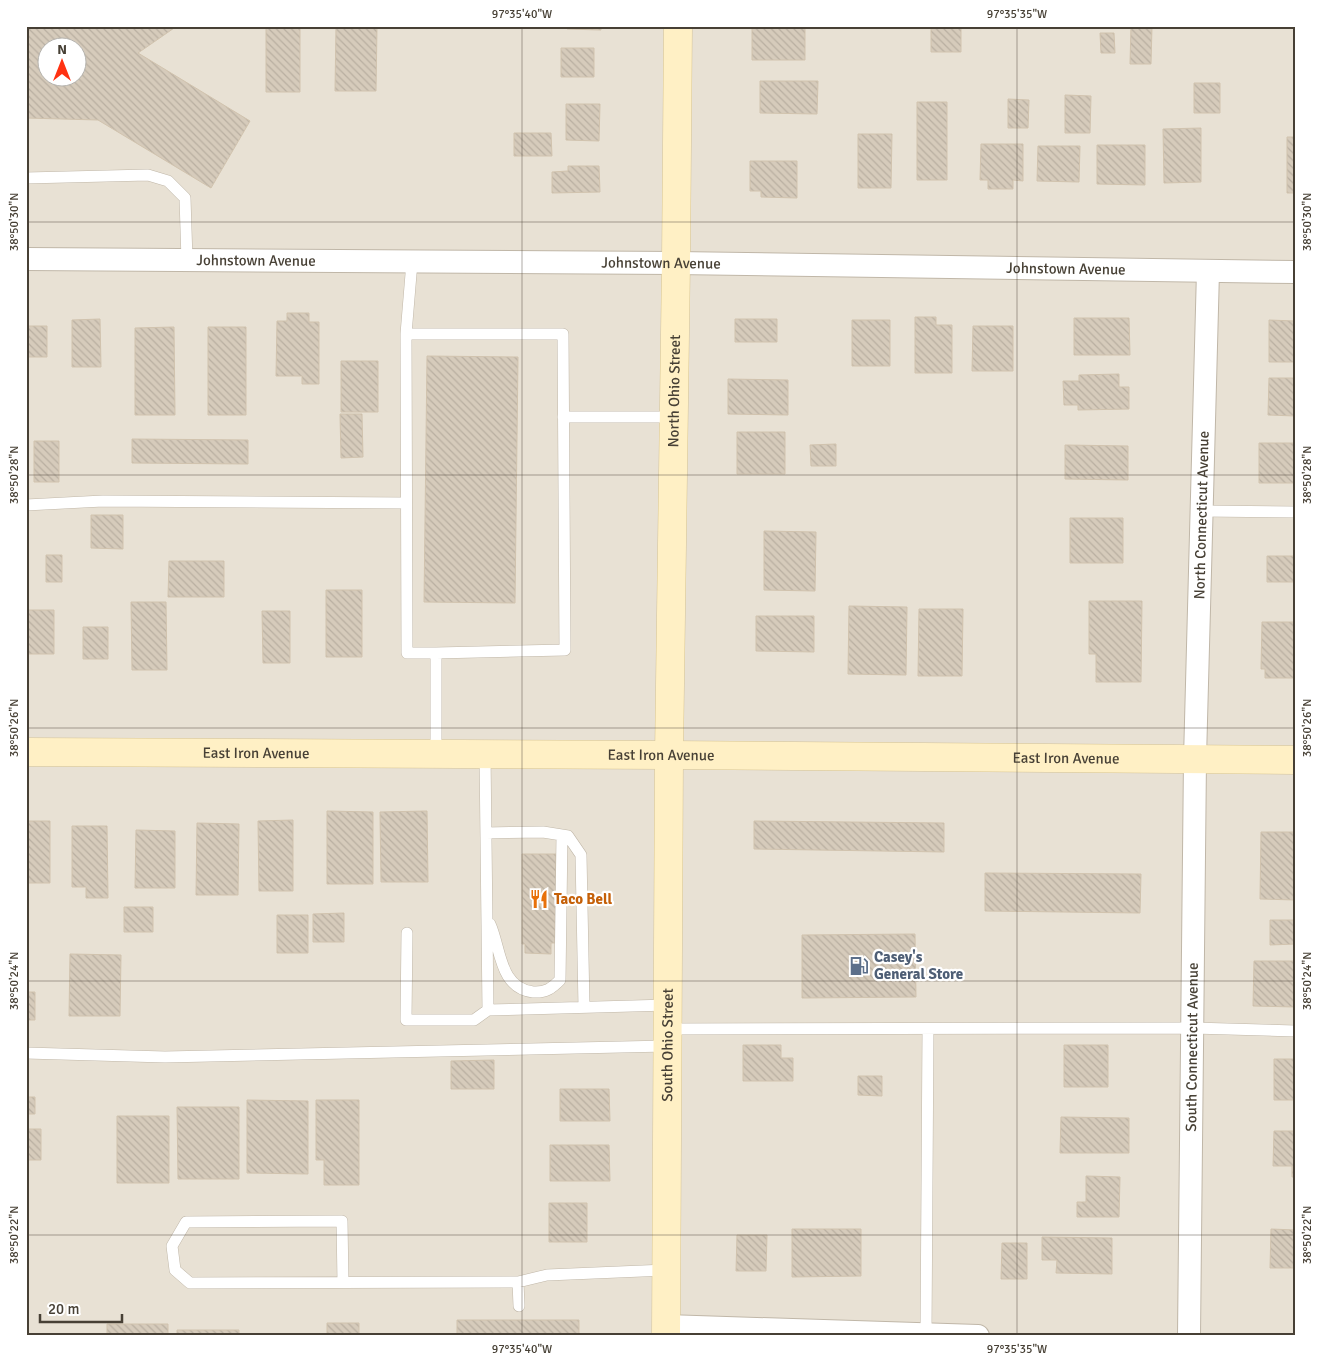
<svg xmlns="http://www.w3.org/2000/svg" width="1321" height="1362" font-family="Signika,sans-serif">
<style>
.residential{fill:#e8e1d4;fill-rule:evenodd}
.building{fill:url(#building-back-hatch);stroke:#d1c3ae;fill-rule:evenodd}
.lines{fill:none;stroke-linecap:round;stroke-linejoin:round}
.lane-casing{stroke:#c0b7a8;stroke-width:12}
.street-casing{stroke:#c0b7a8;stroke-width:24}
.secondary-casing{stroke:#d6c494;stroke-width:29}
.lane{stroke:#fff;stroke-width:11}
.street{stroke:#fff;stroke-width:22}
.secondary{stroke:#fff0c5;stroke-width:28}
.ticks{fill:none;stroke:#474035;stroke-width:1;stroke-opacity:0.45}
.labels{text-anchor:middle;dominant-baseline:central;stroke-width:4.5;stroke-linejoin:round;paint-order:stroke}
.street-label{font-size:15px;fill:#474035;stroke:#fff}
.food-label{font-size:15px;font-weight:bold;fill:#c56008;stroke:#fff;text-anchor:start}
.service-label{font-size:15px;font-weight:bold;fill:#4e5e75;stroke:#fff;text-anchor:start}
.neatline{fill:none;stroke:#474035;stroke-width:2}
.ticks-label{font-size:12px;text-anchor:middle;fill:#474035}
</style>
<defs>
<pattern id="building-back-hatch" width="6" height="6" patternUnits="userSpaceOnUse" patternTransform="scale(1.25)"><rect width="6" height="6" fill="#d6cbbb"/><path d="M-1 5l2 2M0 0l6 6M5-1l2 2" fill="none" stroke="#b9afa1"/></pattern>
</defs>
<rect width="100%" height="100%" fill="#f4efe6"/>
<path class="residential" d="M26,26H1295V1336H26ZM48,48H78V78H48Z"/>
<path class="building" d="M26,26H177L138,53L250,121L211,188L98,120L26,118ZM48,48H78V78H48Z
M266,26H300V92H266Z
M336,26H377L376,91H335Z
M567,26H601V30L567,29Z
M752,26H805V60H752Z
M931,26H961V52H931Z
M1131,26H1152L1151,64H1130Z
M1100,33H1114L1115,53H1101Z
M561,48H594V77H561Z
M760,81H818L817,114L760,113Z
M1194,83H1220V113H1194Z
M1065,95L1091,96L1090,133H1065Z
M1008,99L1029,100L1028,128H1008Z
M917,102H947V180H917Z
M566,104H600L599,141L566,140Z
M1201,128V182L1164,183L1163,129Z
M514,133H551L552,156H514Z
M858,134H892L891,188H858Z
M1287,137H1295V193H1287Z
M981,144H1023V181L1013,180V189H988V180H980Z
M1097,145H1145V185L1097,184Z
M1038,146H1080L1079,182L1037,181Z
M750,161H797V198L761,197V191H750Z
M568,166H599L600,192L552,193V172L568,171Z
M287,313H309V322H319V384H302V376H276L277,321H287Z
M915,317H936V325H952V373H915Z
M1074,318H1129L1130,355H1074Z
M100,319L101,367H72V320Z
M735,319H777V342H735Z
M852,320H890V366H852Z
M1269,320L1295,321V362H1269Z
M26,326H47V357H26Z
M973,326H1013V371H972Z
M174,327L175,415H135V328Z
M208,327H246V415H208Z
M427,356L518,357L515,603L424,602Z
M341,361H378V412H341Z
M1119,374V387H1129V409L1078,410V405H1064L1063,381H1079V375Z
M1269,378H1295V416L1268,415Z
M728,379L788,380V415L728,414Z
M340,414H362L363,457L341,458Z
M737,432H785V474H737Z
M132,439L248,440V464L132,463Z
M34,441H59V482H34Z
M1259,443H1295V483H1259Z
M836,444V466H811L810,445Z
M1065,445L1128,446V480L1065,479Z
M91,515H123V549L91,548Z
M1070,518H1123V563H1070Z
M764,531L816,532L815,591L764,590Z
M46,555H62V582H46Z
M1267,556H1295V582H1267Z
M169,561H224V597H168Z
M326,590H362V657H326Z
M1089,601H1142L1141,682H1096V654H1089Z
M131,602H166L167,670H132Z
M849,606L907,607L906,675L848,674Z
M919,609H963L962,676H918Z
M26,610H54V654H26Z
M262,611H290V663H263Z
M756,616H814V652L756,651Z
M1262,622H1295V678H1265V669H1261Z
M83,627H108V659H83Z
M327,811L373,812V884H327Z
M427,811L428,882H381L380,812Z
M293,820V891H259L258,821Z
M26,821H50V883H26Z
M754,821L944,823V852L754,849Z
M197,823L239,824L238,895H196Z
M72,826H107L108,898H86V887H72Z
M136,830L175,831V888H135Z
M1261,832H1295V900L1260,899Z
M522,854H556L555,943H551V954L525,953V944H522Z
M985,873L1141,874L1140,913L985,911Z
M124,907H153V932H124Z
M344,913V942H313V914Z
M277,915H308V953H277Z
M1270,920H1295V944L1270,945Z
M915,934L916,997L802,998V935Z
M70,954L121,955L120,1016H69Z
M1254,961H1295V1007L1253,1006Z
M26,992H35V1020H26Z
M743,1045H781V1058H793V1081H743Z
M1064,1045H1108V1087H1064Z
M1274,1059H1295V1100H1274Z
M494,1060V1089H451V1061Z
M858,1076H882V1096L858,1095Z
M560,1089H609L610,1121H560Z
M26,1097H35V1114H26Z
M247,1100L308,1101V1174L247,1173Z
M316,1100H359V1185H324V1160H316Z
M177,1107H239V1179H178Z
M117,1116H169V1183H117Z
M1061,1117L1129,1118V1153H1060Z
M26,1129H41V1160H26Z
M1274,1131H1295V1177H1292V1166H1273Z
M550,1145H609L610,1181H550Z
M1086,1176L1120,1177L1119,1217H1077V1202H1086Z
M549,1203H587V1242H549Z
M792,1229H861V1276L792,1277Z
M1271,1229L1295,1230V1268H1270Z
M737,1235H767L766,1271H736Z
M1042,1237L1112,1238V1274L1056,1273L1057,1260H1042Z
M1002,1243H1027V1279H1001Z
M457,1320H579V1336H457Z
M327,1323H359V1336H327Z
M107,1324H168V1336H107Z
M177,1330H239V1336H177Z
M246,1334L308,1335V1336H246Z"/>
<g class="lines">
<g class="lane-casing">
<path id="lane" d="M26,178L148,175L168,181L185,198L187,260
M406,334L412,262
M563,417H674
M26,505L103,501L406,503
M1202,511L1295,512
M436,653H407L406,334H563L565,650L436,653V754
M485,754L488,1010L668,1005
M486,833L543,832L568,836L581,855L584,1007
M490,924C501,948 499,988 533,992C546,993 552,988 560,980L562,835
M407,933L406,1020H474L488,1010
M668,1029L1193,1028L1295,1031
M26,1053L165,1057L667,1046
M343,1282L342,1221L186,1222L172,1246L175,1270L190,1283L518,1282
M519,1306L518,1282L547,1275L666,1270
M926,1334L928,1029"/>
</g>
<g class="street-casing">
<g id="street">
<path id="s1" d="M26,259L676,263L1295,272"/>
<path d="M666,1326L978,1336"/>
<path id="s2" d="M1189,1336L1195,759L1208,271"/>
</g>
</g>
<g class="secondary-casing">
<g id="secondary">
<path id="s3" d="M26,752L669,755L1295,760"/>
<path id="s4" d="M666,1336L669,755L676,263L678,26"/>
</g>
</g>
<use href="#lane" class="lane"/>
<use href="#street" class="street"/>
<use href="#secondary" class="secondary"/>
</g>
<path class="ticks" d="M27,26V1336M522,26V1336M1017,26V1336M26,222H1295M26,475H1295M26,728H1295M26,981H1295M26,1235H1295"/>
<defs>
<g id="restaurant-bare" transform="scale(1.5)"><path d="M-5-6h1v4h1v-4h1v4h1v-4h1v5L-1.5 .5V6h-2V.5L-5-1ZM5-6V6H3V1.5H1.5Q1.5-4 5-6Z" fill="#e8710a" stroke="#fff" stroke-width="2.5" paint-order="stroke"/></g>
<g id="fuel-bare" transform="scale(1.5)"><path d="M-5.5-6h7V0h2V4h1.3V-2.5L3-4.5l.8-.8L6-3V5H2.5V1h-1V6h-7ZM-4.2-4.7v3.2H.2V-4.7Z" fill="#5c6f8a" stroke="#fff" stroke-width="2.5" paint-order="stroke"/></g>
</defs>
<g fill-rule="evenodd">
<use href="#restaurant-bare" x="539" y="899"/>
<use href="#fuel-bare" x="859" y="966"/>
</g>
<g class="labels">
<g class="street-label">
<text stroke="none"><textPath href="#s1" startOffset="230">Johnstown Avenue</textPath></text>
<text stroke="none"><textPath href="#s1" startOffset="635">Johnstown Avenue</textPath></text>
<text stroke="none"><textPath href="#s1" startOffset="1040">Johnstown Avenue</textPath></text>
<text stroke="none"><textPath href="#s4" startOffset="945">North Ohio Street</textPath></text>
<text stroke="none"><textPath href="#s2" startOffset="821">North Connecticut Avenue</textPath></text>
<text stroke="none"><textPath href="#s3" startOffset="230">East Iron Avenue</textPath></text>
<text stroke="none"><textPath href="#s3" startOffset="635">East Iron Avenue</textPath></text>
<text stroke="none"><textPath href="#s3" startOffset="1040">East Iron Avenue</textPath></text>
<text stroke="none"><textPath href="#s4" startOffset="291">South Ohio Street</textPath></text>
<text stroke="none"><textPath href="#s2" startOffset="289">South Connecticut Avenue</textPath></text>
</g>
<g class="food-label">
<text x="554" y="899">Taco Bell</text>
</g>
<g class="service-label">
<text x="874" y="957">Casey's<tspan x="874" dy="17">General Store</tspan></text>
</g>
</g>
<rect width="1321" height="1362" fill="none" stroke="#ffffff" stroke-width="55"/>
<g transform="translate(62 62)"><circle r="24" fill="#ffffff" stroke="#b5b3ae"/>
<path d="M0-4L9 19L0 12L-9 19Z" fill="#ff3212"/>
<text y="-8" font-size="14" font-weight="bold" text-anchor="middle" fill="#474035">N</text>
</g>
<path d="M40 1314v8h82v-8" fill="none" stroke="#474035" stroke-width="2.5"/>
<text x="48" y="1314" font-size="15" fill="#474035" stroke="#ffffff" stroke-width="4" paint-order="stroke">20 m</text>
<rect x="28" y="28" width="1266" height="1306" class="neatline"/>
<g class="ticks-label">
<text x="522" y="18">97°35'40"W</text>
<text x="1017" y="18">97°35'35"W</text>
<text transform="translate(14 222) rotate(-90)" y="4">38°50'30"N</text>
<text transform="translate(1307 222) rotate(-90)" y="4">38°50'30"N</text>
<text transform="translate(14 475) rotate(-90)" y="4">38°50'28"N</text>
<text transform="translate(1307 475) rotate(-90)" y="4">38°50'28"N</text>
<text transform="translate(14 728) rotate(-90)" y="4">38°50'26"N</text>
<text transform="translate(1307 728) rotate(-90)" y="4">38°50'26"N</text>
<text transform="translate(14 981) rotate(-90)" y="4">38°50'24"N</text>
<text transform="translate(1307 981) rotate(-90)" y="4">38°50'24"N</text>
<text transform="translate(14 1235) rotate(-90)" y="4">38°50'22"N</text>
<text transform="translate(1307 1235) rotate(-90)" y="4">38°50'22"N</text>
<text x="522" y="1353">97°35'40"W</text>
<text x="1017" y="1353">97°35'35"W</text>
</g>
</svg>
